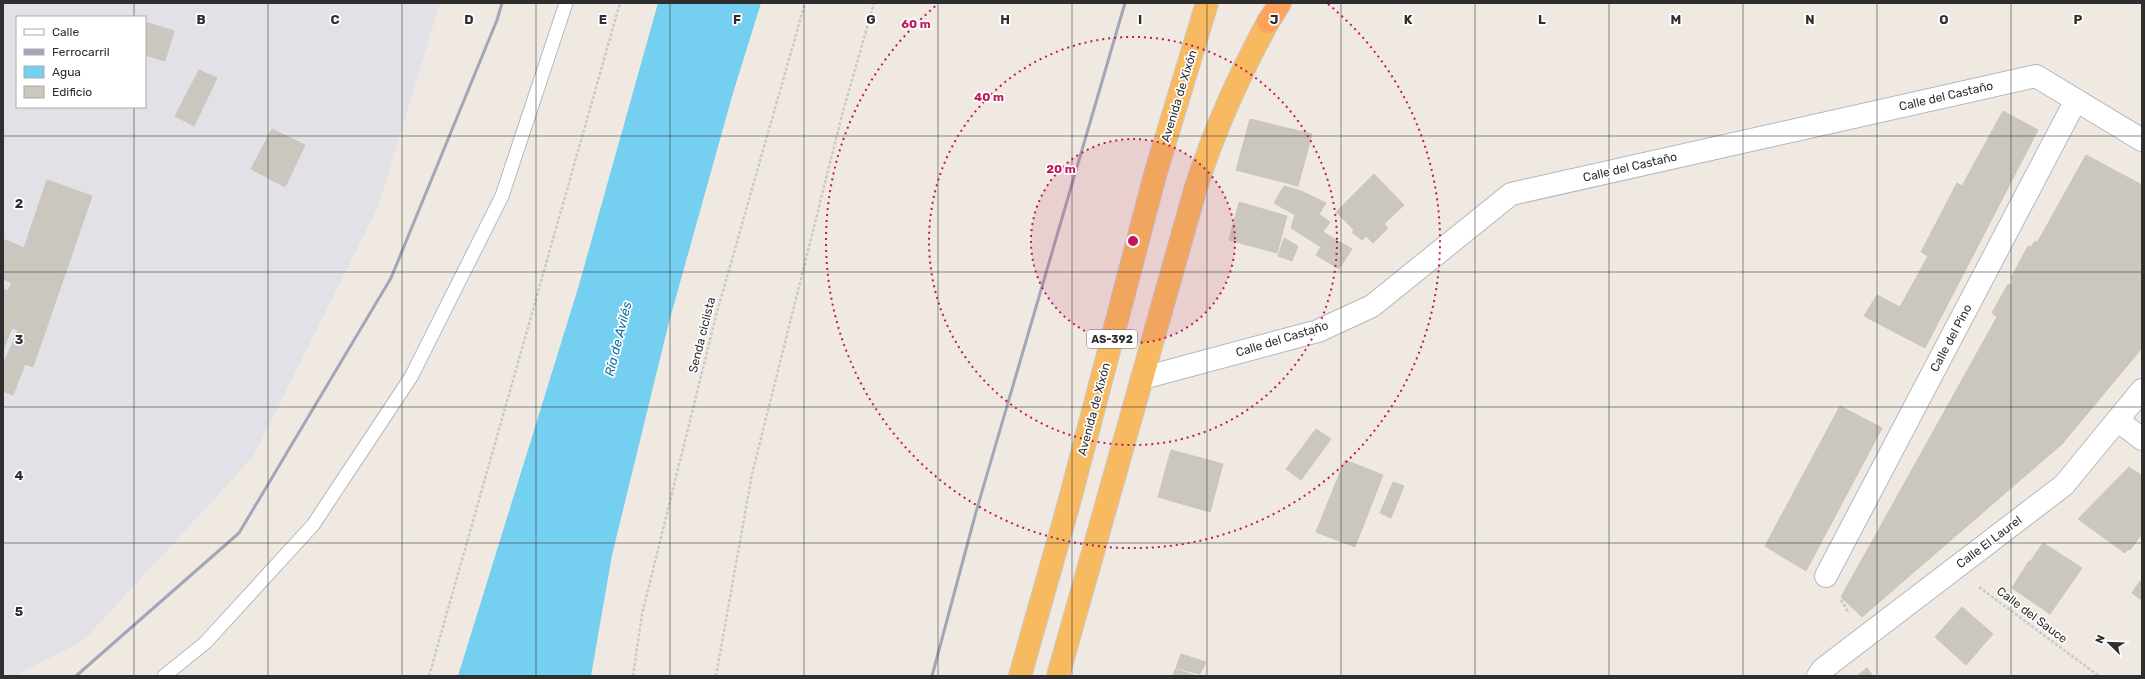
<svg xmlns="http://www.w3.org/2000/svg" width="2145" height="679" font-family="Rubik,sans-serif">
<style>
.industrial{fill:#e3e1e8;fill-rule:evenodd}
.water{fill:#75cff0}
.building{fill:#cbc7bf;stroke:#cbc5ba}
.lines{fill:none;stroke-linecap:round;stroke-linejoin:round}
.service-casing{stroke:#b4b7c1;stroke-width:15}
.minor-casing{stroke:#b4b7c1;stroke-width:24}
.trunk-casing{stroke:#c9c9c9;stroke-width:24}
.motorway-casing{stroke:#c9c9c9;stroke-width:24}
.path{stroke:#c9c9c9;stroke-width:2.5;stroke-dasharray:3 2;stroke-linecap:butt}
.service{stroke:#fff;stroke-width:13}
.minor{stroke:#fff;stroke-width:22}
.trunk{stroke:#f8ba60;stroke-width:22}
.motorway{stroke:#ffa35c;stroke-width:22}
.rail{stroke:#a3a6b8;stroke-width:3}
.grid{fill:none;stroke:#2e2e2e;stroke-width:1;stroke-opacity:0.55}
.ring{fill:none;stroke:#c2185b;stroke-width:2;stroke-dasharray:2 4}
.labels{text-anchor:middle;dominant-baseline:central;stroke-width:3.5;stroke-linejoin:round;paint-order:stroke}
.shield{fill:#fff;stroke:#6d6d6d;stroke-width:1}
.shield-label{font-size:11px;font-weight:bold;fill:#2e2e2e}
.street-label{font-size:12px;fill:#2e2e2e;stroke:#fff}
.water-label{font-size:13px;font-style:italic;fill:#0d6fa3;stroke:#fff}
.grid-label{font-size:13px;text-anchor:middle;font-weight:bold;fill:#2e2e2e;stroke:#fff;stroke-width:3.5;stroke-linejoin:round;paint-order:stroke}
.centre{fill:#c2185b;stroke:#fff;stroke-width:2}
.ring-label{font-size:12px;text-anchor:middle;font-weight:bold;fill:#c2185b;stroke:#fff;stroke-width:3.5;stroke-linejoin:round;paint-order:stroke}
</style>
<rect width="100%" height="100%" fill="#efe9e1"/>
<path class="industrial" d="M3,3H440L378,207L253,457L84,640L15,676H3ZM17,17H145V107H17Z"/>
<path class="water" d="M658,3H761L733,93L669,322L612,555L591,676H458L579,285Z"/>
<path class="building" d="M145,22L174,31L165,61L145,55Z
M199,70L217,78L194,126L175,116Z
M2003,111L2038,130L1925,348L1864,316L1877,295L1900,307L1928,256L1921,252L1957,183L1962,186Z
M1250,119L1312,134L1298,186L1236,170Z
M272,129L305,145L285,187L251,169Z
M2086,155L2142,185V348L2062,444L1862,617L1841,597L1997,317L1992,313L2008,284L2011,285L2013,280L2011,278L2028,246L2031,247L2035,241L2037,243Z
M1374,174L1404,205L1384,224L1388,228L1373,243L1366,236L1362,240L1352,232L1354,230L1336,212Z
M47,180L92,196L33,367L25,364L13,395L3,391V365L18,330L12,328L3,350V289L8,291L12,283L3,279V239L24,248Z
M1284,186L1301,191L1326,203L1319,214L1330,222L1323,232L1352,249L1339,269L1316,255L1321,247L1291,228L1295,215L1274,203Z
M1239,202L1287,216L1277,253L1229,240Z
M1284,238L1298,246L1292,261L1278,256Z
M1840,406L1882,428L1806,571L1765,546Z
M1316,429L1331,439L1301,480L1286,469Z
M1171,450L1223,464L1210,512L1158,497Z
M1345,460L1383,475L1355,547L1316,532Z
M2129,467L2142,476V534L2130,550L2128,549L2125,553L2078,519Z
M1393,482L1404,486L1391,518L1380,513Z
M2043,543L2082,568L2050,614L2012,588L2029,561L2030,562Z
M2140,581L2142,582V600L2132,593Z
M1962,607L1993,634L1966,665L1935,637Z
M1181,654L1206,662L1200,674L1176,668Z
M1867,668L1873,676H1857Z
M1175,669L1197,676H1173Z"/>
<g class="lines">
<g class="service-casing">
<path id="service" d="M164,676L205,643L313,525L411,377L502,196L566,3"/>
</g>
<g class="minor-casing">
<path id="minor" d="M1143,378L1318,331L1372,306L1511,194L2036,76L2142,140
M2117,420L2142,439
M1826,576L2076,100
M1818,676L1823,669L2064,485L2142,390"/>
</g>
<g class="trunk-casing">
<path id="trunk" d="M1020,676L1069,503L1155,175L1207,3
M1058,676L1196,187C1216,126 1238,78 1268,22"/>
</g>
<g class="motorway-casing">
<path id="motorway" d="M1268,22L1280,3"/>
</g>
<path class="path" d="M1979,587L2099,676
M1841,600L1849,613
M429,676L620,3
M633,676L642,614L717,312L805,3
M716,676L752,474L842,115L874,3"/>
<use href="#service" class="service"/>
<use href="#minor" class="minor"/>
<use href="#trunk" class="trunk"/>
<use href="#motorway" class="motorway"/>
<path class="rail" d="M76,676L239,533L391,278L497,20L502,3
M932,676L976,512L1125,3"/>
</g>
<path class="grid" d="M134,3V17M268,3V676M402,3V676M536,3V676M670,3V676M804,3V676M938,3V676M1072,3V676M1207,3V676M1341,3V676M1475,3V676M1609,3V676M1743,3V676M1877,3V676M2011,3V676M134,107V676M3,136H2142M3,272H2142M3,407H2142M3,543H2142"/>
<circle cx="1133" cy="241" r="102" fill="#c2185b" fill-opacity=".12"/>
<g class="ring">
<circle cx="1133" cy="241" r="102"/>
<circle cx="1133" cy="241" r="204"/>
<path d="M1328 4A307 307 0 1 1 938 4"/>
</g>
<g class="labels">
<rect class="shield" x="1087" y="330" width="50" height="18" rx="3"/>
<g class="shield-label">
<text x="1112" y="339">AS-392</text>
</g>
<g class="street-label">
<text transform="translate(1179 96) rotate(-73)">Avenida de Xixón</text>
<text transform="translate(1946 96) rotate(-13)">Calle del Castaño</text>
<text transform="translate(1630 167) rotate(-13)">Calle del Castaño</text>
<text transform="translate(702 335) rotate(-76)">Senda ciclista</text>
<text transform="translate(1951 338) rotate(-62)">Calle del Pino</text>
<text transform="translate(1282 339) rotate(-17)">Calle del Castaño</text>
<text transform="translate(1094 409) rotate(-75)">Avenida de Xixón</text>
<text transform="translate(1989 542) rotate(-37)">Calle El Laurel</text>
<text transform="translate(2032 615) rotate(37)">Calle del Sauce</text>
</g>
<g class="water-label">
<text transform="translate(618 339) rotate(-76)">Ría de Avilés</text>
</g>
</g>
<g class="grid-label">
<text x="201" y="24">B</text>
<text x="335" y="24">C</text>
<text x="469" y="24">D</text>
<text x="603" y="24">E</text>
<text x="737" y="24">F</text>
<text x="871" y="24">G</text>
<text x="1005" y="24">H</text>
<text x="1140" y="24">I</text>
<text x="1274" y="24">J</text>
<text x="1408" y="24">K</text>
<text x="1542" y="24">L</text>
<text x="1676" y="24">M</text>
<text x="1810" y="24">N</text>
<text x="1944" y="24">O</text>
<text x="2078" y="24">P</text>
<text x="19" y="208">2</text>
<text x="19" y="344">3</text>
<text x="19" y="480">4</text>
<text x="19" y="616">5</text>
</g>
<circle cx="1133" cy="241" r="6" class="centre"/>
<g class="ring-label">
<text x="916" y="28">60 m</text>
<text x="989" y="101">40 m</text>
<text x="1061" y="173">20 m</text>
</g>
<rect width="2145" height="679" fill="none" stroke="#2e2e2e" stroke-width="8"/>
<rect x="16" y="16" width="130" height="92" fill="#ffffff" stroke="#ababab"/>
<rect x="24" y="29" width="20" height="6" fill="#ffffff" stroke="#ababab"/>
<text x="52" y="36" font-size="12" fill="#2e2e2e">Calle</text>
<rect x="24" y="49" width="20" height="6" fill="#a3a6b8" stroke="#ababab"/>
<text x="52" y="56" font-size="12" fill="#2e2e2e">Ferrocarril</text>
<rect x="24" y="66" width="20" height="12" fill="#75cff0" stroke="#ababab"/>
<text x="52" y="76" font-size="12" fill="#2e2e2e">Agua</text>
<rect x="24" y="86" width="20" height="12" fill="#cbc7bf" stroke="#ababab"/>
<text x="52" y="96" font-size="12" fill="#2e2e2e">Edificio</text>
<g transform="translate(2109 643) rotate(293)" stroke="#ffffff" stroke-width="3" paint-order="stroke">
<path d="M0-3L7 15L0 10L-7 15Z" fill="#2e2e2e"/>
<text y="-6" font-size="11" font-weight="bold" text-anchor="middle" fill="#2e2e2e">N</text>
</g>
</svg>
